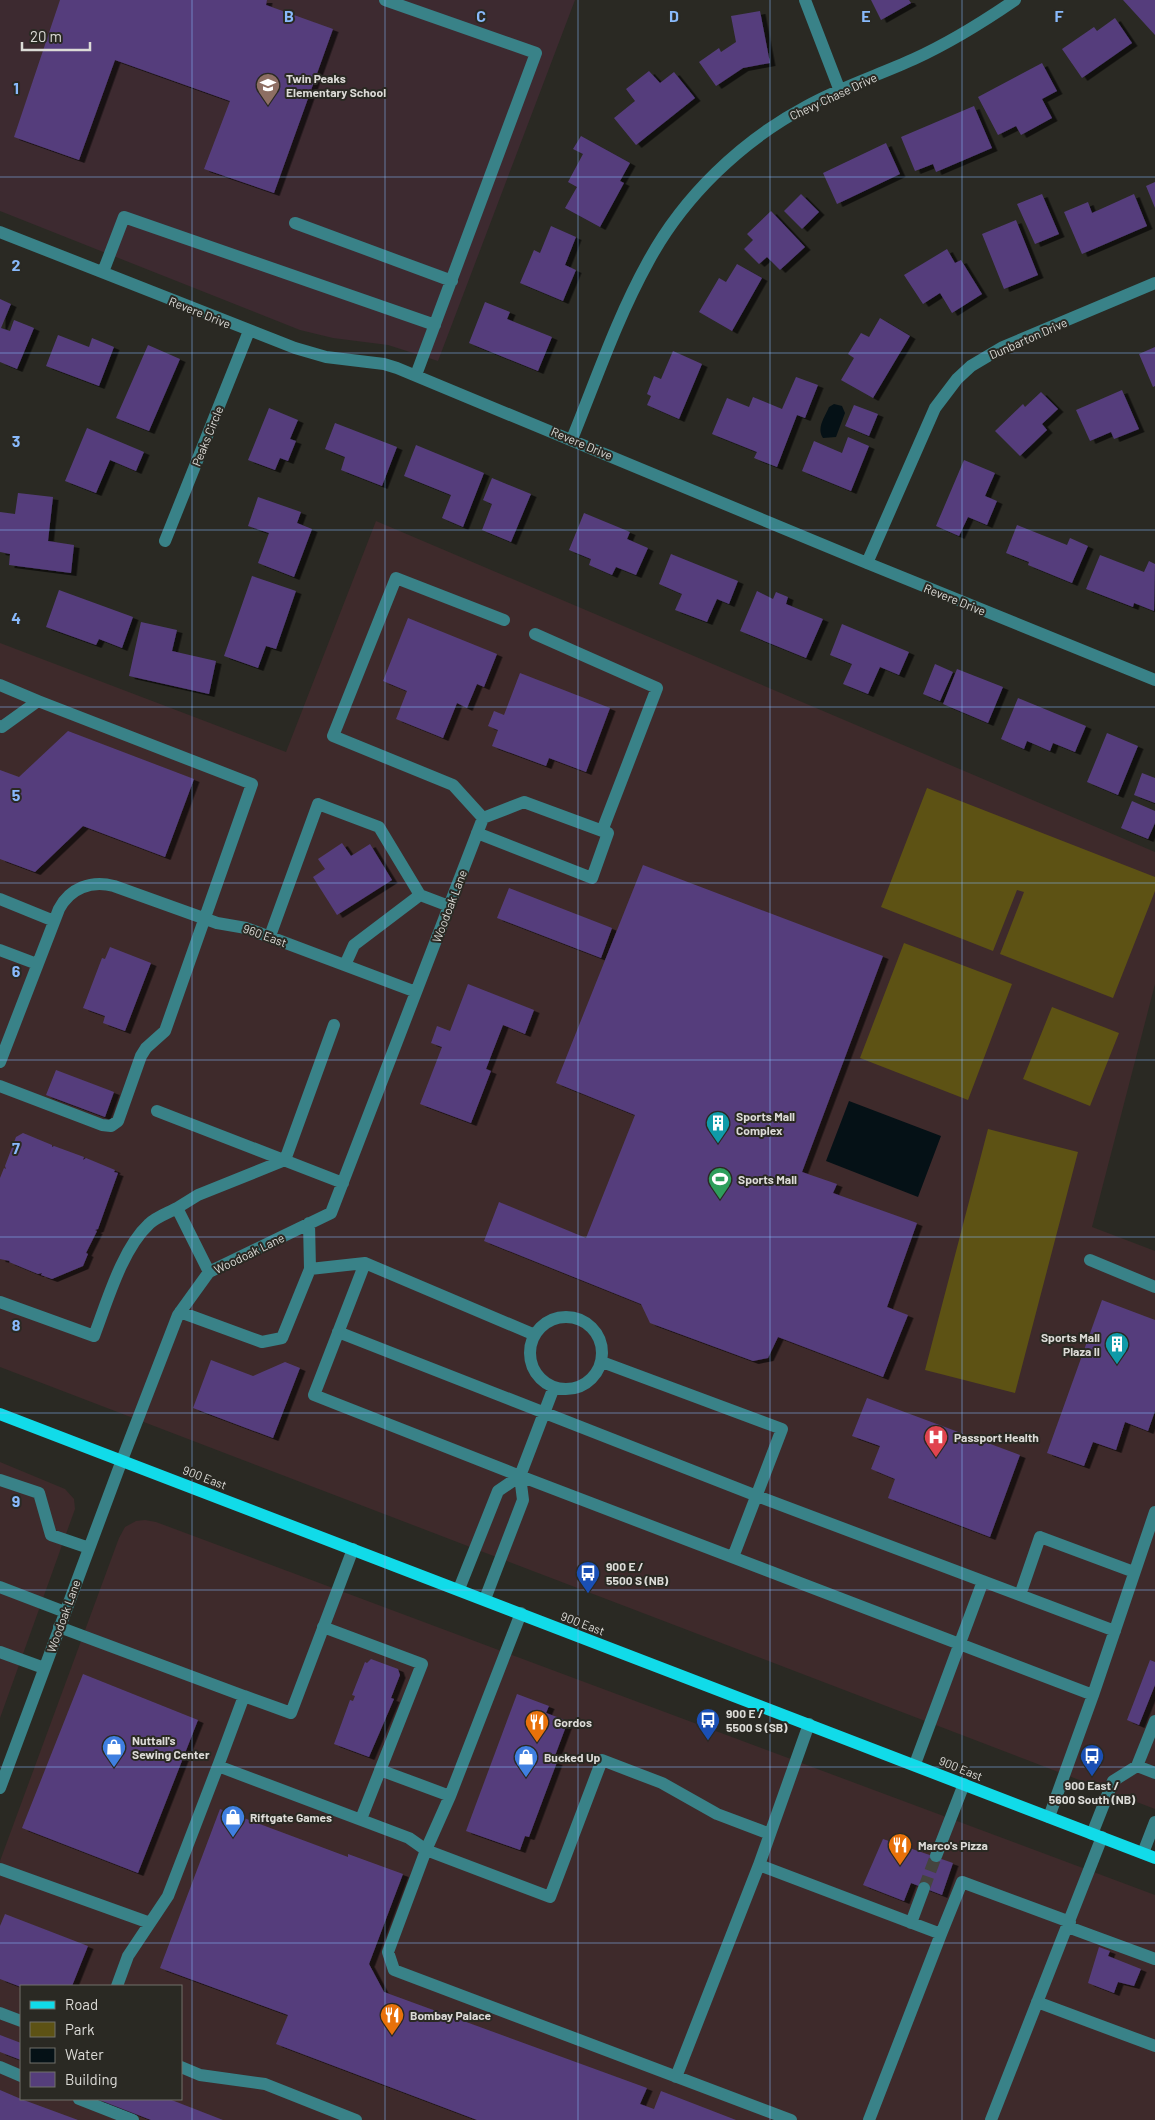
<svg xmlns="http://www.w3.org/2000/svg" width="1155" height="2120" font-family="Barlow,sans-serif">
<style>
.commercial{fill:#3e2a2b;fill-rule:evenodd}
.education{fill:#3d2a30}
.green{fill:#5d5214}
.water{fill:#051116}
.building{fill:#553e7b;filter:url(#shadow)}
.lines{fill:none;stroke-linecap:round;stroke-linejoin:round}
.minor-tunnel{stroke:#45443e;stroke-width:12;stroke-dasharray:12 6;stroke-linecap:butt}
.minor{stroke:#398288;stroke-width:12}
.major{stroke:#11dbe9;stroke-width:12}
.grid{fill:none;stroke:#89bafc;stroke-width:1;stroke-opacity:0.55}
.labels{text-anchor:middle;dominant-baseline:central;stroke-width:4;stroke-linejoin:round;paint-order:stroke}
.poi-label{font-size:12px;font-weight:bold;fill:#dcdbd7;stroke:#2a2923;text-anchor:start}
.street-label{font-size:12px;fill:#dcdbd7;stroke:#2a2923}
.grid-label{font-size:16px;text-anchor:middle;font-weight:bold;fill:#89bafc;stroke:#2a2923;stroke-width:4;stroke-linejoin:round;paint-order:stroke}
</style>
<defs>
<filter id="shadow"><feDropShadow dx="5.5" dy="3" stdDeviation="0" flood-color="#0009"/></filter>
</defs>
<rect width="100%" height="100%" fill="#2a2923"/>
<path class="commercial" d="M376,521L1155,852V984L1092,1227L1155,1251V1809L0,1367V643L286,752Z
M0,1462L65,1489L74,1499L75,1509L0,1718Z
M145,1520L156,1522L1155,1895V2120H0V1861L119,1538L125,1527L136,1521ZM21,1986H181V2099H21Z"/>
<path class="education" d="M0,0H575L438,361L388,345L333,338L300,330L0,211Z"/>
<path class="green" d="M927,788L1155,877V891L1113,998L1000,954L1024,892L1017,890L993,951L881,907Z
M904,943L1012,984L968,1100L860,1058Z
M1052,1007L1119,1033L1090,1106L1023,1079Z
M988,1129L1078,1152L1015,1393L925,1370Z"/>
<path class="water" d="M834,404L842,406L845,413L836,437L823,438C816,428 825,417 829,407Z
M849,1101L941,1136L918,1197L826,1161Z"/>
<path class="building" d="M60,0H267L266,5L333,29L274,193L204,169L230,101L115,60L79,160L14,137Z
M871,0H909L911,3L881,20Z
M1123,0H1155V35Z
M760,11L770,63L743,68L716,86L699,62L719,48L721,52L736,42L731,16Z
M1115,18L1132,43L1082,78L1062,49L1094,27L1097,31Z
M1042,63L1057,91L1042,99L1052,118L1021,135L1016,126L998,135L978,97Z
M649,71L660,83L674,72L695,98L636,145L614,118L635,101L626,89Z
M974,106L992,148L936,172L933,164L915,171L901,137Z
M581,136L630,163L620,181L624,183L600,227L565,208L577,187L568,182L583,154L573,149Z
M886,143L900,174L837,204L823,173Z
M1155,182V208L1146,186Z
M801,194L819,212L802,229L784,211Z
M1042,194L1059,234L1035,244L1017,204Z
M1134,194L1147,226L1082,254L1064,212L1088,202L1092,213Z
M771,211L805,247L780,270L767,257L759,264L744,249L753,240L747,234Z
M1016,220L1038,275L1004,289L982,234Z
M551,226L576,237L565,265L576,270L563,301L520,283L534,250L540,253Z
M947,249L955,263L961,260L982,294L952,313L940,293L923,304L904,275Z
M737,264L762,278L732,331L699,312L719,278L726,282Z
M0,299L11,304L1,328L10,331L14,320L34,328L17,369L0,362Z
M485,302L510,312L507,319L552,337L538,371L469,343Z
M880,318L910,336L873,398L841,380L854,358L848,354L861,333L869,337Z
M58,335L89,347L92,338L114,347L99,386L46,366Z
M148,345L180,359L149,431L116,418Z
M1155,347V386L1153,387L1139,354Z
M673,351L702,364L679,419L647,405L651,396L647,394L654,376L661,379Z
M796,377L818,385L805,418L797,415L777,467L754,458L757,452L712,434L727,398L749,407L753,397L782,409Z
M1122,390L1139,429L1114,439L1111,432L1090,441L1076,410Z
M1041,392L1058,409L1042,424L1047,430L1020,456L995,431L1023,404L1025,407Z
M854,405L878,414L869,436L845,426Z
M269,408L298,420L290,439L296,441L288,461L280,458L275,470L248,460Z
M335,423L397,447L382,486L341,470L345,457L325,449Z
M87,428L144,452L136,471L110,460L96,493L65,481Z
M848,437L869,446L851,491L802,471L814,441L842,453Z
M416,445L484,473L463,527L442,518L451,495L404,476Z
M964,460L995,473L985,496L997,501L987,525L968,517L959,536L936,526Z
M492,478L531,494L511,542L482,530L492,504L483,500Z
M18,493L53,497L48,541L74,545L71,573L9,565L10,554L0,552V512L15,514Z
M258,497L301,512L297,523L312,529L294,577L258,563L269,533L248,526Z
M584,513L630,532L627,539L648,548L636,575L616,567L612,575L589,565L591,559L569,550Z
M1017,525L1067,545L1070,538L1088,546L1072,583L1028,565L1029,562L1006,553Z
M671,554L738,581L729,604L717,599L707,622L675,610L682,594L659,584Z
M1100,555L1144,572L1149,561L1155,564L1154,611L1134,603L1133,607L1086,589Z
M252,576L296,591L276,649L266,646L258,668L224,656Z
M59,590L133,617L122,648L99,639L96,645L46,627Z
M757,591L773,599L776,592L788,597L786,604L823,619L806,658L740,631Z
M408,618L497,654L484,687L477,684L467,708L457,703L443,738L396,719L407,691L383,681Z
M141,622L177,630L172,651L216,661L209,694L129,676Z
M842,624L909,652L899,675L880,667L868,694L843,684L852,664L830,655Z
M935,664L953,672L940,701L923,694Z
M957,669L1003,687L988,723L943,704Z
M520,673L610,708L586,772L549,758L546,766L492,746L498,730L488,726L494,711L504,715Z
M1018,698L1086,726L1075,752L1053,743L1050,751L1027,741L1024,749L1001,739Z
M68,731L194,779L165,857L83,826L35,872L0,859V770L19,777Z
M1107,733L1138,746L1118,795L1087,782Z
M1142,773L1155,778V803L1134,795Z
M1132,801L1155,811V823L1148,839L1121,828Z
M342,843L351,856L370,844L392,880L337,915L313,877L325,869L318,859Z
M643,865L883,956L802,1172L837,1184L833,1193L917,1223L887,1307L908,1315L883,1377L778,1337L768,1358L753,1361L650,1323L641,1304L484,1241L499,1202L586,1238L635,1115L556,1083Z
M509,888L612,928L601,958L497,918Z
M110,947L151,963L125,1031L103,1023L105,1016L83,1008L102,958L105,959Z
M468,984L534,1010L525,1034L503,1025L486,1069L491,1071L471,1123L420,1104L442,1047L431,1043L437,1026L450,1031Z
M56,1070L114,1092L105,1117L46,1095Z
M23,1133L52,1145V1147L54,1146L84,1157L83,1160L86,1158L115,1170L114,1172L118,1173L98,1229L95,1230L97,1231L86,1253L88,1254L83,1266L52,1279L41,1275L42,1273L38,1274L9,1262L10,1261L0,1259V1178L4,1168L6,1169L5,1166L16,1137Z
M1102,1300L1155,1320V1411L1148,1431L1125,1422L1116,1450L1093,1442L1084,1466L1047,1453Z
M211,1360L253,1376L285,1362L300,1368L273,1438L193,1408Z
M867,1398L1020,1455L990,1537L888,1498L895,1479L871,1469L880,1446L852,1436Z
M371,1659L398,1669L400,1675L391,1698L394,1699L369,1757L334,1744L350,1700L353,1701L355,1696L352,1695L365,1662L367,1663Z
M1150,1660L1155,1662V1685L1139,1725L1127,1720Z
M83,1674L198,1720L138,1873L22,1828Z
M517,1694L549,1706L546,1713L568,1721L553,1761L557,1762L529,1837L525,1836L520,1850L466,1831Z
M220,1809L348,1857V1854L403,1874L369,1964L384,1992L647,2088L640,2104L654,2109L661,2091L736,2120H477L276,2044L288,2015L160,1968Z
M883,1839L953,1863L942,1895L911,1883L904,1901L863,1885Z
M5,1914L88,1946L72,1986L21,1987L0,1979V1926Z
M1099,1947L1110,1951L1108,1956L1141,1969L1134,1986L1118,1982L1114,1993L1088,1983Z
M0,2035L21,2043V2060L0,2052Z
M0,2090L21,2099L78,2120H0Z
M97,2099H169L223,2120H151Z"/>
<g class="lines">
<path class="minor-tunnel" d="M924,1888L936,1856"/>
<path class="minor" d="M385,0L536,53L416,375
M805,0L840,91
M295,223L452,281
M0,232L295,348L326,357L384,364L397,368L867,563L1155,680
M103,272L124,217L435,325
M572,439C596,380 617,318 648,262C683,197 741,141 807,106C841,87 879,75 914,59C949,43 983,22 1015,0
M165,541L249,331
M867,563L935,408L957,379L971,366L1003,347L1155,283
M535,634L657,688L602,831
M0,685L38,701
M0,726L2,727L38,701L252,784L165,1031L146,1048L141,1056L118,1121L111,1126L102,1125L0,1086
M483,818L453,785L333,736L396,578L504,620
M477,833L592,878L608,833L524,802L483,818
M0,899L54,921
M270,936L318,804L379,827L420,895L449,906
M0,950L37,964
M345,965L354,945L420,895
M0,1062L59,909C70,888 91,880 114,886L217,923L246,928L416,992
M157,1111L343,1183
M177,1208L198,1195L285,1160L334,1025
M1090,1260L1155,1287
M310,1269L365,1263
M0,1302L94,1336C107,1302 122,1249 149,1224C156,1217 168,1213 177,1208L209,1272
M180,1312L262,1342L282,1338L310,1269L309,1223
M530 1353a36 36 0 1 1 72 0a36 36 0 1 1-72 0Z
M338,1332L757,1496L1115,1631
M535,1335L365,1263L314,1395L520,1476L1093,1695L1155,1512
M602,1362L782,1429L733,1557
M0,1480L39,1493L51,1535L89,1548
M0,1587L65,1612
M459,1589L498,1491L520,1476
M1020,1595L1040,1537L1134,1572
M485,1599L523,1500L520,1476L554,1387
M521,1613L450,1796L426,1850L388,1952L394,1970L791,2120
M59,1627L244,1696L218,1766L409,1838L426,1850L550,1897L602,1760L662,1783L717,1814L770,1834
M323,1627L422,1664L361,1819
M0,1652L44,1668
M244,1696L291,1713L353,1549
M809,1724L759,1865L941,1934L962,1882L1070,1922
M915,1764L983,1581
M1137,1766L1155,1773
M380,1770L450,1796
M0,1788L122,1460L178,1315L209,1272L331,1213L483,818
M1049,1817L1093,1695
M1092,1834L1113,1781L1137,1766L1155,1721
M1143,1853L1155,1822
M936,1856L964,1784
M0,1869L150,1923
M911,1923L924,1888
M1068,1927L1155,1959
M117,1986L128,1956L168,1896L218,1766
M1037,2002L1155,2046
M0,2013L21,2021
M0,2067L21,2076
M181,2067L200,2075L265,2084L356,2120
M676,2077L759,1865
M79,2099L133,2120
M869,2120L941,1934
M991,2120L1102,1837"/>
<path class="major" d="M0,1414L1155,1858"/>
</g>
<path class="grid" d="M192,0V2120M385,0V2120M578,0V2120M770,0V2120M962,0V2120M0,177H1155M0,353H1155M0,530H1155M0,707H1155M0,883H1155M0,1060H1155M0,1237H1155M0,1413H1155M0,1590H1155M0,1767H1155M0,1943H1155"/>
<defs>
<g id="school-pin" transform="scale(1.25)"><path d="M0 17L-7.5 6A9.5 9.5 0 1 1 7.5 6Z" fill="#8d6e63" stroke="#2a2923"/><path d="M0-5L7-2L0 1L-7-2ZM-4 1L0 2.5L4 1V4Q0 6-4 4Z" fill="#fff"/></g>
<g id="building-pin" transform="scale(1.25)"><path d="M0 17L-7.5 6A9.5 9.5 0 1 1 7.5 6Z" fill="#0f9aa8" stroke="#2a2923"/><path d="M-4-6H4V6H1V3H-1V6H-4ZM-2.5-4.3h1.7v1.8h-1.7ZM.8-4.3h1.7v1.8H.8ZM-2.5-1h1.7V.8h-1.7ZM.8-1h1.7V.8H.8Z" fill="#fff"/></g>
<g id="stadium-pin" transform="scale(1.25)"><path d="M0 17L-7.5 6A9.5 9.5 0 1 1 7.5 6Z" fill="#2e9e5b" stroke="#2a2923"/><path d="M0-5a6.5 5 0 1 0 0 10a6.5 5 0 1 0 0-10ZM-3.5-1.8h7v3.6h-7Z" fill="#fff"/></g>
<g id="hospital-pin" transform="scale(1.25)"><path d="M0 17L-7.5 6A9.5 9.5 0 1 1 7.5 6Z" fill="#e0444e" stroke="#2a2923"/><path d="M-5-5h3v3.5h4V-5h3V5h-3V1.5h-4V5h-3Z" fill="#fff"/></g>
<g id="bus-pin" transform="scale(1.25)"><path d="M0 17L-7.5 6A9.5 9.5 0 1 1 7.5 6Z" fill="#1a4fb4" stroke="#2a2923"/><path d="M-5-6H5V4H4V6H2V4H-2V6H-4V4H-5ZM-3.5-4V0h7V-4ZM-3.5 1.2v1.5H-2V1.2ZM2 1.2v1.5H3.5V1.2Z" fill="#fff"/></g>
<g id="restaurant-pin" transform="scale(1.25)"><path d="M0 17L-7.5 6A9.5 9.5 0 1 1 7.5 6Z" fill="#e8710a" stroke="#2a2923"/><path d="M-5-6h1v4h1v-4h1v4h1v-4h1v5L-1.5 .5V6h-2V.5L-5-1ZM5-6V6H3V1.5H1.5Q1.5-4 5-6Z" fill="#fff"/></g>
<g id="shop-pin" transform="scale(1.25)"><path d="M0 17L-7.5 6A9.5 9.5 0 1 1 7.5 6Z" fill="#3f7fe0" stroke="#2a2923"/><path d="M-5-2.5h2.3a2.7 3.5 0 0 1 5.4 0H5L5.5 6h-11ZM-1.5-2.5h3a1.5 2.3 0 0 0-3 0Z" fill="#fff"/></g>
</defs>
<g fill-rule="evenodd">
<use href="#school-pin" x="268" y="85"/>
<use href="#building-pin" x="718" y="1123"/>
<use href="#stadium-pin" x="720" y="1179"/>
<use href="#building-pin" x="1117" y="1344"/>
<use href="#hospital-pin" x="936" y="1437"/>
<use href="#bus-pin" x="588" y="1573"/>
<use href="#bus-pin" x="708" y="1720"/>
<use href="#restaurant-pin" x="537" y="1722"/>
<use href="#shop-pin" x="114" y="1747"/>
<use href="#bus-pin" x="1092" y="1756"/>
<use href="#shop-pin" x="526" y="1757"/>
<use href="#shop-pin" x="233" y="1817"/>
<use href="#restaurant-pin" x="900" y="1845"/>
<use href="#restaurant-pin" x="392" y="2015"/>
</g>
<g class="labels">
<g class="poi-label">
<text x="286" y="78">Twin Peaks<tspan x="286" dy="14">Elementary School</tspan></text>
<text x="736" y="1116">Sports Mall<tspan x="736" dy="14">Complex</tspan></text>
<text x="738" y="1179">Sports Mall</text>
<text x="1100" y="1337" text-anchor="end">Sports Mall<tspan x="1100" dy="14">Plaza II</tspan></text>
<text x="954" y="1437">Passport Health</text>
<text x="606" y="1566">900 E /<tspan x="606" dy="14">5500 S (NB)</tspan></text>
<text x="726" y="1713">900 E /<tspan x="726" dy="14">5500 S (SB)</tspan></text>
<text x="554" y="1722">Gordos</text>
<text x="132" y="1740">Nuttall's<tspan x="132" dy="14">Sewing Center</tspan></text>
<text x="544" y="1757">Bucked Up</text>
<text x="1092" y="1785" text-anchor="middle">900 East /<tspan x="1092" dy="14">5600 South (NB)</tspan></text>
<text x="250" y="1817">Riftgate Games</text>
<text x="918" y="1845">Marco's Pizza</text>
<text x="410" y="2015">Bombay Palace</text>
</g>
<g class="street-label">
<text transform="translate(833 96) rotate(-25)">Chevy Chase Drive</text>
<text transform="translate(200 312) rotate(22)">Revere Drive</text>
<text transform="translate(1028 338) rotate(-24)">Dunbarton Drive</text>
<text transform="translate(207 436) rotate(-68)">Peaks Circle</text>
<text transform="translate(582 443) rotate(23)">Revere Drive</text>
<text transform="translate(955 599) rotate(22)">Revere Drive</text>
<text transform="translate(449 906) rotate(-69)">Woodoak Lane</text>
<text transform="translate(265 935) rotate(20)">960 East</text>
<text transform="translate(249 1253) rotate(-26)">Woodoak Lane</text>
<text transform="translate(205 1477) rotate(21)">900 East</text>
<text transform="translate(63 1616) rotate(-70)">Woodoak Lane</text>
<text transform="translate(583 1623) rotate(21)">900 East</text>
<text transform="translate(961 1768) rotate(22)">900 East</text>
</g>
</g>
<g class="grid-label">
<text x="289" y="22">B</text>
<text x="481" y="22">C</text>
<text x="674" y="22">D</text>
<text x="866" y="22">E</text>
<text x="1059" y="22">F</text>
<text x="16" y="94">1</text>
<text x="16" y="271">2</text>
<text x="16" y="447">3</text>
<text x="16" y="624">4</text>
<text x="16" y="801">5</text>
<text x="16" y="977">6</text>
<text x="16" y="1154">7</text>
<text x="16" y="1331">8</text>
<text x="16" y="1507">9</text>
</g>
<rect x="20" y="1985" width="162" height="115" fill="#2a2923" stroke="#71706b"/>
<rect x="30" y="2001" width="25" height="8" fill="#11dbe9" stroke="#71706b"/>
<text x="65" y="2010" font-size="15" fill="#dcdbd7">Road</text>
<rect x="30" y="2022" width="25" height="15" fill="#5d5214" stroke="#71706b"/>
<text x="65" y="2035" font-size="15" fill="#dcdbd7">Park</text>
<rect x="30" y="2048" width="25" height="15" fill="#051116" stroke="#71706b"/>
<text x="65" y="2060" font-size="15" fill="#dcdbd7">Water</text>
<rect x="30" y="2072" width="25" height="15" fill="#553e7b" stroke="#71706b"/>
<text x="65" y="2085" font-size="15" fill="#dcdbd7">Building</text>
<path d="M22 42v8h68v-8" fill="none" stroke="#dcdbd7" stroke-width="2.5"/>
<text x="30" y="42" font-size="15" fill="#dcdbd7" stroke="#2a2923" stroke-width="4" paint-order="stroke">20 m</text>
</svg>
